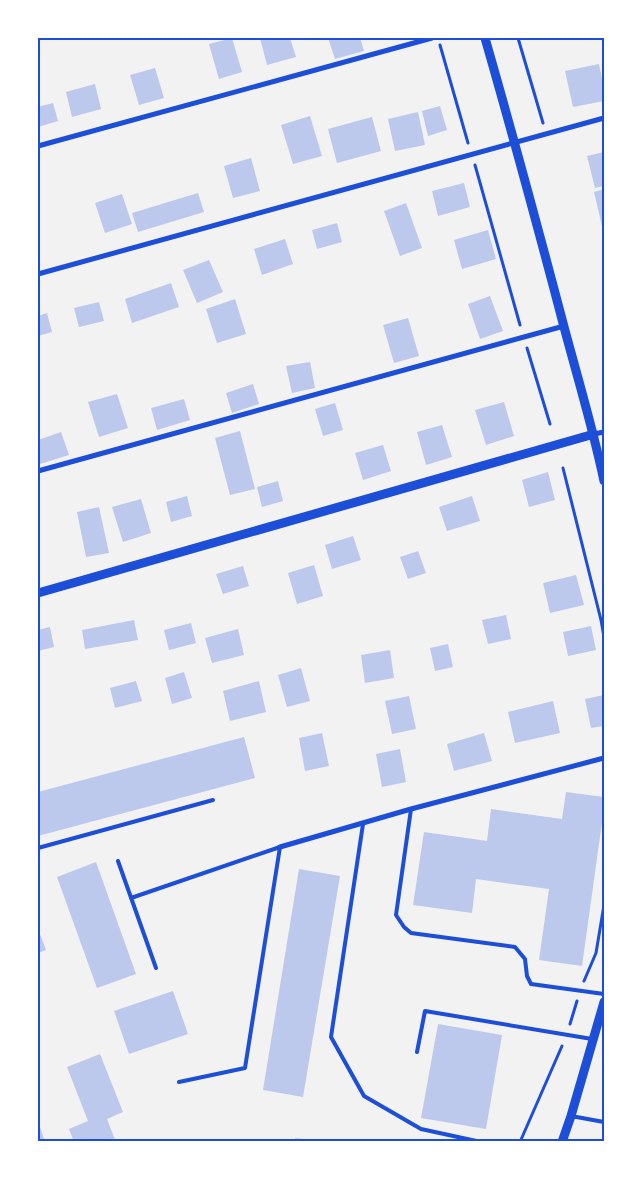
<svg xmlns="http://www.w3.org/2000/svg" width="642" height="1179" font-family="Merriweather,serif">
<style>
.building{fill:#bdc9ec}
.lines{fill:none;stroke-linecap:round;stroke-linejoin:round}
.path{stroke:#1d4ed8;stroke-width:3}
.service{stroke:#1d4ed8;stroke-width:4}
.minor{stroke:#1d4ed8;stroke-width:5}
.tertiary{stroke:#1d4ed8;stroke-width:9}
.neatline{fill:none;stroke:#1d4ed8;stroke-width:2}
</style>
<rect width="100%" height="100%" fill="#f2f2f2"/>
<path class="building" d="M232,38L242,72L219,79L209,44Z
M260,38H290L296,57L267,65Z
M328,38H360L364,51L335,59Z
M599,64L604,88V101L573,107L565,71Z
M155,68L164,98L139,105L130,75Z
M95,84L101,109L72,117L66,92Z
M53,103L58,121L38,127V107Z
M440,106L447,130L428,136L422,111Z
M418,112L425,145L395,151L388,119Z
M310,116L322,156L293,164L281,125Z
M372,117L381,151L337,163L328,129Z
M604,152V186L595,188L587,156Z
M251,158L260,191L233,198L224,166Z
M464,183L470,207L438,216L432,191Z
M604,189V235L594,192Z
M198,193L204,212L138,232L132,213Z
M122,194L132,224L105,233L95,203Z
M406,203L422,248L400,256L384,211Z
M337,223L342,242L317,249L312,230Z
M488,230L496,259L462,269L454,240Z
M285,239L293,264L262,275L254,249Z
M209,260L223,292L197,303L183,270Z
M171,283L179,307L132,323L125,299Z
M490,296L503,331L480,339L468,304Z
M235,299L246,334L217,343L206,309Z
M99,302L104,321L79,327L74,308Z
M47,313L52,332L38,336V316Z
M408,318L419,356L394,363L383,325Z
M310,362L315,388L292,393L286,366Z
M253,384L259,404L232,413L226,393Z
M117,394L128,428L99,437L88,402Z
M184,399L190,420L157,430L151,408Z
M504,402L514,436L486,445L475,410Z
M335,403L343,430L323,436L315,409Z
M442,425L452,457L426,465L417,432Z
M240,431L255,489L230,495L215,438Z
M61,432L69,455L40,464L38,455V440Z
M383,445L391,471L363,480L355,453Z
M548,472L555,500L529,507L522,480Z
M278,481L283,501L262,507L257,487Z
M187,496L192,516L171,522L166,502Z
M472,496L480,521L447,531L439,507Z
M141,499L151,533L123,542L112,507Z
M99,507L109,553L86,557L77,512Z
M353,536L361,560L332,569L325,545Z
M418,551L426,573L408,579L400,557Z
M314,565L323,596L297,604L288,573Z
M243,566L249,586L223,594L216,574Z
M576,575L584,605L550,613L543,583Z
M506,615L511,639L488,644L482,620Z
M134,620L138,640L85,649L82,630Z
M191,623L196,643L169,650L164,630Z
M591,626L596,650L568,656L563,632Z
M50,627L54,647L38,651V630Z
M238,629L244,655L212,663L205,638Z
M448,644L453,667L435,671L430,648Z
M390,650L394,678L365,683L361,655Z
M301,668L310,701L287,707L278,675Z
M184,672L192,698L172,704L165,678Z
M136,681L142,701L115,708L110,688Z
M259,681L266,712L230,721L223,691Z
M604,695V726L591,728L585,699Z
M409,696L416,729L392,734L385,701Z
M553,701L560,733L515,743L508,712Z
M322,733L329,766L305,771L299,738Z
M484,733L492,761L454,771L447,744Z
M244,737L255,778L38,836V792Z
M400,749L406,782L382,787L376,754Z
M566,792L604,797V808L582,966L539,960L549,889L476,879L472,913L413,905L424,832L487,841L491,809L562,819Z
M96,862L136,974L97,988L57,877Z
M299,869L340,876L303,1097L263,1090Z
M38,929L46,950L38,953Z
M173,991L188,1034L129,1054L114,1011Z
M438,1024L502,1035L486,1129L421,1118Z
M100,1054L123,1112L107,1119L116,1142H74L69,1129L88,1121L67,1067Z
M38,1121L45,1142H38Z
M295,1138L313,1140V1142H295Z"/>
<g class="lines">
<path class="path" d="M518,38L543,123
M440,45L468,143
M475,165L520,325
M527,348L550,424
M563,468L601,620L604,637
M584,981L596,953L604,905
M570,1024L577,1001
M520,1142L562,1046"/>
<path class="service" d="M411,809L396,915L404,927L411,933L515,947L525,959L527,976L531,984L604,994
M363,824L331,1037L364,1096L421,1129L481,1142
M38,848L213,800
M118,861L156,968
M131,898L280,847L245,1068L179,1082
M417,1052L425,1011L592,1039
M571,1116L604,1122"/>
<path class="minor" d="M38,146L432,38
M38,274L604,118
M594,434L604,432
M38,471L564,326
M280,847L411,809L604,758"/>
<path class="tertiary" d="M485,38C512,132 538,228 563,323C577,376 593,428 604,481
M38,593L594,434
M562,1142L571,1116L604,1002"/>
</g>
<rect width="642" height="1179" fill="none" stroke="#ffffff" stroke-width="78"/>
<rect x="39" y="39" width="564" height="1101" class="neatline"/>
</svg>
